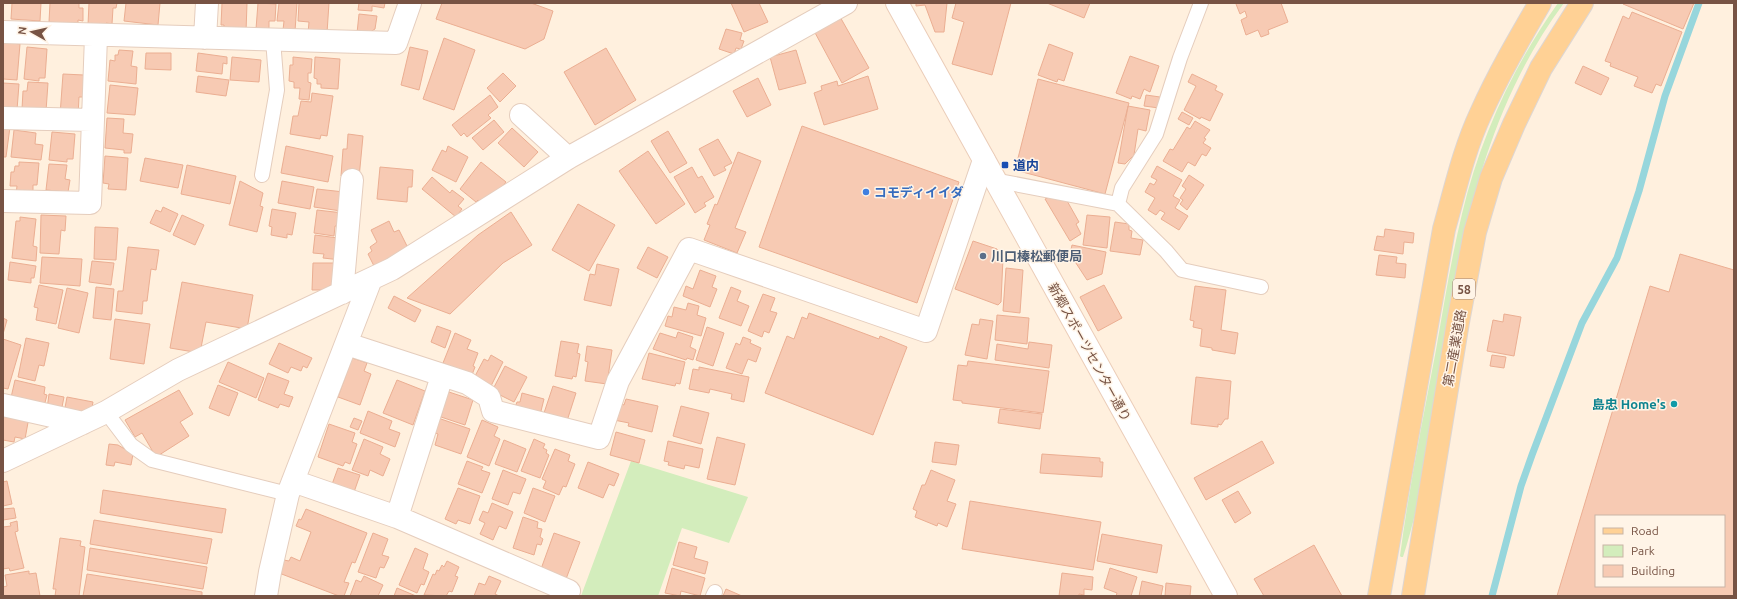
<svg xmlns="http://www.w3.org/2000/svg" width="1737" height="599" font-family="Ubuntu,'Noto Sans JP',sans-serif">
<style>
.green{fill:#d3edbc}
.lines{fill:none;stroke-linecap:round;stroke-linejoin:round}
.stream{stroke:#97d6dc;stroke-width:7}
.building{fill:#f7cab3;stroke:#ebae92;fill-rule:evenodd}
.lane-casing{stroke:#e5cdbd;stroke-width:16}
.street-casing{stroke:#e5cdbd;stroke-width:24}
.secondary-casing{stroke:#ebcdb9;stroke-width:24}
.primary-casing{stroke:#ded6d2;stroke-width:24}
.lane{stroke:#fff;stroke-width:14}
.street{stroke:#fff;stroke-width:22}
.secondary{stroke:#fff;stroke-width:22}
.primary{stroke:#ffd195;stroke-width:22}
.transit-dot{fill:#1a4fb4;stroke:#fff4e7;stroke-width:1.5}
.shop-dot{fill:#3f7fe0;stroke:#fff4e7;stroke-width:1.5}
.service-dot{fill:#5c6f8a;stroke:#fff4e7;stroke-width:1.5}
.culture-dot{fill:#0f9aa8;stroke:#fff4e7;stroke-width:1.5}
.labels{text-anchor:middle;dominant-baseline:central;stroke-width:3;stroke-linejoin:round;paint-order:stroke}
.shield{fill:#fff4e7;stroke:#a08375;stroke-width:1}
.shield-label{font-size:12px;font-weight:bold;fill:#775344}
.transit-label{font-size:13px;font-weight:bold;fill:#164399;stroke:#fff4e7;text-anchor:start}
.shop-label{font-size:13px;font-weight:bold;fill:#366cbe;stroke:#fff4e7;text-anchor:start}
.service-label{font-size:13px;font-weight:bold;fill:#4e5e75;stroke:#fff4e7;text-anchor:start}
.street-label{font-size:13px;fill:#775344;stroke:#fff4e7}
.culture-label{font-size:13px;font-weight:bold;fill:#0d838f;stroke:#fff4e7;text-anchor:end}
</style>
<rect width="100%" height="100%" fill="#fff0de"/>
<path class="green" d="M1558,3H1564C1480,116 1458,252 1437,388C1428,445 1421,502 1403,557H1401L1400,556C1409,487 1423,419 1436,350C1444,305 1451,259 1462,214C1480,138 1513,66 1558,3Z
M631,461L748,497L729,543L682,528L658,596H581Z"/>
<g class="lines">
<path class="stream" d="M1492,596L1521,486L1532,455L1582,323L1617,258L1639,191L1665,96L1699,3"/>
</g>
<path class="building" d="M12,3H41L40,21L11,19Z
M50,3H79V8H83V21L78,20V24L49,22Z
M89,3H117L116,8H113L112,24L106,23V26L88,25Z
M126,3H160L158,25L124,21Z
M222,3H247L246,32L224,30V25H221Z
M258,3L276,4L275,21H269V30L256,29Z
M279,3H297L295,31L283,30L284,21H277Z
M299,3H329L327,33H308L309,22L298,21Z
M359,3H385L384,8L372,6V11L358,10Z
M442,3H531L553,11L544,39L525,49L436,19Z
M731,3H759L768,22L744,32Z
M916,3H947L944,32H935L925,5L916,6Z
M956,3H1011L992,75L952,64L964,22L952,18Z
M1047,3H1090L1084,18Z
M1237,3H1281L1288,22L1268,30L1269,34L1261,37L1258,30L1246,35L1241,20L1247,17L1245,11L1240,14L1236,4Z
M1625,3H1694L1683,29L1623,4Z
M1632,12L1682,32L1661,86L1656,84L1652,93L1634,86L1638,77L1610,66L1611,63L1605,61L1623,16L1629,19Z
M359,14L377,16L375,29L367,34L357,33Z
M839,15L869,68L842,83L813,29Z
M726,29L742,33L740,40L744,41L741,49L736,48L734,54L719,49Z
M444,38L475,50L454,110L423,99Z
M3,42L20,44L17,80L3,79Z
M1049,44L1073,53L1064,81L1058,79L1057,82L1038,75Z
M27,47L47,49L45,78H39V81L24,79Z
M410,47L428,51L419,90L401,85Z
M606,48L636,100L595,125L564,72Z
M119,50L133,51L131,66L137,67L136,84L108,81L110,60L115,61V55H118Z
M796,50L806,83L779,90L770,57Z
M146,53H171V70L145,69Z
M198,53L227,57V64L223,63L222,74L196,71Z
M1130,56L1159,66L1150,92L1144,89L1140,99L1132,96L1131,99L1116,93Z
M232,57L261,60L259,82L230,80Z
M293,57L312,59L311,73H308V82L311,83L309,100L299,99L300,88H294V82L289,81L290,65H293Z
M315,57L340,59L338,89L321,88V84H317V79L314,78Z
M1583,66L1609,78L1601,95L1575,83Z
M503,73L516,86L500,102L487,88Z
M63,74L84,75L83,97H79L78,116L60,115Z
M1192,74L1217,86L1215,90L1223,94L1210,121L1201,117L1200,119L1184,110L1196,86L1188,82Z
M198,76L229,80L226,96L196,92Z
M868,76L878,109L824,125L814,93L822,90L821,86L837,81L838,86Z
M758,78L771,105L747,117L733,91Z
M1038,79L1129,103L1105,194L1015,170Z
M28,82L48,83L46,111L22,109L23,91H27Z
M3,83L19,84L17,110L3,109Z
M110,85L138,88L135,115L107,113Z
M312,93L333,96L327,136L321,135L320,139L290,134L293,116H298L301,101L311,102Z
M490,95L498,107L488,115L491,118L467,137L464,133L461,136L452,125Z
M1146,95L1160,97L1159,108L1144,106Z
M1128,106L1150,110L1146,131L1138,129L1134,155L1125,164L1118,163Z
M1182,112L1193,118L1189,125L1178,119Z
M107,118L124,119L123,133L133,134L131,153H124V150L105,148Z
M494,120L504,132L483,150L472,138Z
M1195,121L1210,130L1204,138L1206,139L1203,143L1211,148L1206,156L1202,154L1195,166L1188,162L1182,172L1163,161L1170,149L1173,150L1187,127L1190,129Z
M3,126L10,127L6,157H3Z
M802,126L959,182L917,303L759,247Z
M512,128L538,152L524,167L498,143Z
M14,130L36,133L35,144L43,145L41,160L11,157Z
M668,131L687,163L670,173L651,141Z
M52,132L75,134L73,159H67V162L49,160Z
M348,134L363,136L359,178L341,176L343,149H347Z
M718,139L732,163L724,167L726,170L714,176L699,149Z
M286,146L333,156L328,182L281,173Z
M448,146L468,157L456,182L432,170L442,150L446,152Z
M648,151L685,204L656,224L619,171Z
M738,152L761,161L735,228L746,232L737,253L704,240L710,225L707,224L715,204L717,205Z
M105,156L128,158L126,190L108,189L109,184L103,183Z
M145,158L183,165L178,188L140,181Z
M19,162L39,163L37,185H33V195L16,194L17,186H10L11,172H14L15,166H19Z
M481,162L506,182L493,200L484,205L478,200L476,202L460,189Z
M49,164L67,165L65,179L70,180L68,192L46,190Z
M187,165L236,176L230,204L181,194Z
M1157,166L1182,180L1173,196L1180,200L1175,208L1188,216L1179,230L1161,219L1165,213L1160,210L1156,215L1148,210L1155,198L1145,192L1150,183L1154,185L1157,180L1151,177Z
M380,167L413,170L412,187H408L407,202L377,199Z
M692,167L698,178L702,176L714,197L704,203L706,206L695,213L674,177Z
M1189,175L1204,185L1187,210L1180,204L1183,200L1180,198L1186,189L1182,186Z
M432,177L450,193L452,190L464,199L458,206L462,209L456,217L422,189Z
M240,181L263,193L260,206L263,207L257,232L229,225Z
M282,181L314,187L310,209L278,203Z
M317,189L344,192L341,211L314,207Z
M1052,196L1066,199L1079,222L1076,224L1081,234L1070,241L1045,199Z
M578,204L615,225L589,271L552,250Z
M163,207L178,214L170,232L150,223L156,210L161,212Z
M272,209L296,213L292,235L287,234V238L271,235L272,227L269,226Z
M317,210L343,213L341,226H335L334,236L314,233Z
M511,212L532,245L503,263L450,314L407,298L478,235Z
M41,215L66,216L65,231L61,230L59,254L40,253Z
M182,215L204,225L195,245L173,235Z
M1087,215L1110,217L1107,248L1083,245Z
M20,217L36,219L33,246L37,247L36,261L12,258L16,221H20Z
M389,221L394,232L399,230L409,250L375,268L368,254L372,251L370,247L377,242L371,230Z
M1115,222L1129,224V230L1132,231L1131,238L1143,240L1140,255L1110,251Z
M95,227L118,228L116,260L94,259Z
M1385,229L1414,233L1413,243L1404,242L1403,254L1374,250L1377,236L1384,237Z
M315,235L338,238L341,260L323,258L324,254L313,253Z
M973,241L997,249L1003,258L1001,302L998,305L955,289Z
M1072,245L1106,252L1102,274L1087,280L1070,254Z
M128,247L159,250L156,270L151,269L147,301H143L142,314L116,311L118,291H123Z
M648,247L668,257L657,278L637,268Z
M1680,254L1734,270V596H1557L1650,286L1669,292ZM1596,516H1724V586H1596Z
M1379,255L1397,257L1396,263L1406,264L1405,278L1376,275Z
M42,257L82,259L80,286L40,283Z
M92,261L114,263L111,285L89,282Z
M10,262L36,266L34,278H31V283L8,280Z
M313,263H335L334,286H329V290H312Z
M597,264L619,269L611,306L584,300L590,274L595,275Z
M1006,268L1023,270L1020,313L1003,311Z
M700,270L716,276L712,287L717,289L710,307L683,296L686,286L693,289Z
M182,282L253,295L247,329L206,322L200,353L170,348Z
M39,285L63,290L56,324L36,320L38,308L34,307Z
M1104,285L1122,318L1098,331L1080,297Z
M1195,286L1226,290L1221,330L1238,333L1235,354L1212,350V348L1200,346L1202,329L1193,327L1194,321L1190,320Z
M96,287L114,289L111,320L93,318Z
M731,287L741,291L737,301L749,306L741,326L719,318Z
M67,288L88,293L79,333L58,328Z
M763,294L775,298L770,311L777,313L769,333L764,331L762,337L748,331Z
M394,296L421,310L415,322L388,308Z
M688,303L699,306L697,315L706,318L701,336L665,326L668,316L672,317L674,307L686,310Z
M809,313L879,339L880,336L907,347L873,435L765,393L787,336L794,339L802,317L807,319Z
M1504,314L1521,317L1514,356L1487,351L1493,320L1503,322Z
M997,315L1029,318L1027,344L995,340Z
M3,318L7,320L3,334Z
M115,319L150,324L144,364L110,359Z
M980,319L993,321L987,359L965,355L972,324L979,325Z
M437,326L451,331L445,348L431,342Z
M707,327L724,333L713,366L696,360Z
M678,332L693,337L690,347L696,350L693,360L687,358L686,360L653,349L660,333L676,338Z
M455,333L471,340L467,349L478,353L473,366L475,367L470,380L459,370L443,363Z
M743,337L751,340L750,343L761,348L756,362L748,359L742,374L726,368L736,343L740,345Z
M26,338L49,343L44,366L39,365L35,381L18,377Z
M3,339L21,345L8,389L3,388Z
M561,341L579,344L577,353L580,354L576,377L573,376L572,379L555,376Z
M1029,342L1052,345L1049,368L995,360L997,344L1028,349Z
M279,343L312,358L307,368L303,366L301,371L291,367L288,373L269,364Z
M587,346L612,350L607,384L585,381L588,362L585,361Z
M649,353L685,362L680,384L676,383L675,386L642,379Z
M491,355L503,362L491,386L474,378L484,359L488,361Z
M1492,355L1506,357L1504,368L1490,366Z
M352,358L367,363L364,371L371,374L360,405L338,397Z
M968,361L1049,371L1043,413L962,403V401L953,400L958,365L967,366Z
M228,362L264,378L256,398L219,382Z
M505,366L527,377L514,402L492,391Z
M699,367L749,377L744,402L731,399L732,394L710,389L709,393L689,389L693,369L699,370Z
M268,373L289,381L284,394L293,397L289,407L280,404L278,408L258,400Z
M1196,377L1231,381L1228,419H1225L1221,425L1218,424V427L1191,424Z
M15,380L45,387L44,394L47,395L43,410L10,402Z
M397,380L425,391L413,425L383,413Z
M218,385L238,393L229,416L209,408Z
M553,386L576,393L566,424L542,419Z
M179,390L193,414L180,422L189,436L156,457L142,433L135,437L125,420Z
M443,390L473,400L465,425L441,417L442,413L437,412Z
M522,393L544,399L539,419L514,410L517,402H520Z
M49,394L64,397L61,412L47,409Z
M67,397L93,402L91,413H64Z
M626,399L658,406L652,432L628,426L629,423L614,420L618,403L624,405Z
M681,406L709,413L701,444L673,436Z
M1000,409L1042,414L1040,429L998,423Z
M368,411L392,421L389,429L400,433L395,447L360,433Z
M3,412L29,417L25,439L15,437L14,442L3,440Z
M354,418L362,421L358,430L350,427Z
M438,418L470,429L461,454L435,445L438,434L433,432Z
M482,420L498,427L494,436L500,439L489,466L467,457Z
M329,424L355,433L352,442L357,444L350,464L345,462L343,466L318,457Z
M616,432L645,440L639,463L610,455Z
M717,437L745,444L735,485L707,479Z
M364,439L383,447L380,454L390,459L383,476L370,470L368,476L352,470Z
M534,439L545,444L543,448L547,450L546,453L549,455L540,478L521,471Z
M504,440L526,449L517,472L495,464Z
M668,441L703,449L699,468L685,465L684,469L668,465L669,462L664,461Z
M1262,441L1274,463L1206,500L1194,478Z
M935,442L959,445L956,465L932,462Z
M109,444L118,445L133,454L131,465L115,462L114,466L106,465Z
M555,449L570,455L568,461L575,464L566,487L563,486L559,495L543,488L546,481L542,479Z
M1042,454L1100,458V462H1103L1102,477L1040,473Z
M467,461L483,467L481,470L490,473L482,493L458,484Z
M588,462L619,474L614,486L609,484L603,498L578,488Z
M338,468L360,475L353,495L331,487Z
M503,470L526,479L520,494L513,492L508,505L492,499Z
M931,470L955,480L947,501L956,504L947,527L938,523L937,526L915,517L917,511L913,509L922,485H925Z
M7,481L12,504L3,506V482Z
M458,488L480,496L470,524L458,520L456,524L445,519Z
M533,488L555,496L545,522L524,513Z
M103,490L226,509L222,533L100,513Z
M1238,491L1251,513L1235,523L1222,500Z
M970,501L1101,522L1093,570L962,549Z
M492,503L513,512L506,529L499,526L493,540L480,534L485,523L479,520L483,511L488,513Z
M14,508L16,518L3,520V524V509Z
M306,509L367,533L355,563L352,562L344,582L349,583L344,596H339L279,573L284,560L289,561L291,557L300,561L311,532L296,526L299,519L301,520Z
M523,517L538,522L537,528L542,529L540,537L543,539L541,545L537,544L534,555L513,548Z
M94,520L212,539L207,564L90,544Z
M17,521L18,531L15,532L24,568L10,571L9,568L3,569V527L11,526L10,523Z
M373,533L388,539L382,555L389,557L384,568L380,567L376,578L358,572Z
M554,533L580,542L566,579L541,569Z
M1102,534L1162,545L1157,573L1097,561Z
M60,538L81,541L80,546L85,547L79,596H55L56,589H53Z
M679,542L697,547L694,558L708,562L705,574L673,565Z
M1314,545L1342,596H1264L1254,579Z
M90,548L207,567L203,589L87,570Z
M415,548L428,554L423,569L429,572L424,585L421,584L417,593L399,585Z
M447,561L459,567L455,576L458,577L452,592L449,591L446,596L424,595L433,574L435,575L437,570L439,571L442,565L444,567Z
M672,568L705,578L700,596L681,591L680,596L665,593Z
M1110,568L1137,577L1131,596H1116L1117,593L1104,588Z
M29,571V574L36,573L40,596H3V587L7,586L5,575Z
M1062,573L1093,577L1092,590L1084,589V595L1079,594V596H1059Z
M87,574L202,592V596H83Z
M364,576L383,585L378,596H350L356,580L361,582Z
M489,576L501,581L495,594L499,596H474L479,583L485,585Z
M1142,581L1163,586L1161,596H1139Z
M1166,583L1191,586L1190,596H1165Z
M397,588L416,596H394Z
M726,589L742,596H723Z"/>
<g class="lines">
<g class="lane-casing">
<path id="lane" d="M262,175L277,90L273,40
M994,180L1118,204L1122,188L1156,134L1180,58L1201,3
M1118,204L1166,251L1182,270L1261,287
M106,412L131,445L152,460L288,494
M713,596L715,592"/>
</g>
<g class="street-casing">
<path id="street" d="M3,32L396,43L410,3
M205,38L207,3
M521,115L568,158
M3,118L92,120
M3,201L90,203L96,36
M342,293L352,180
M347,344L467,383L489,397L493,411L599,438L618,381L689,249L926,331L984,160
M3,405L83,423
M3,461L106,412L178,370L392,269L568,158L846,3
M293,481L397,517L569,591
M397,517L442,376
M266,596L270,572L288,494L371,279"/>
</g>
<g class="secondary-casing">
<path id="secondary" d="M897,3L1226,596"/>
</g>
<g class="primary-casing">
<path id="primary" d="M1379,596L1444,229C1455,190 1464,149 1481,113C1498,75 1519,39 1540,3
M1413,596L1458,322L1475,232L1491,178L1514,124L1541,68L1582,3"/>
</g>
<use href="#lane" class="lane"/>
<use href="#street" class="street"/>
<use href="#secondary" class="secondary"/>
<use href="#primary" class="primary"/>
</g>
<rect class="transit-dot" x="1001" y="161" width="8" height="8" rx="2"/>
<circle class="shop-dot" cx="866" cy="192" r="4"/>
<circle class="service-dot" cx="983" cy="256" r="4"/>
<circle class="culture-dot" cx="1674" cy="404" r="4"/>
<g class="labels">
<rect class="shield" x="1453" y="279" width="22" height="20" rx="3"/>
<g class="shield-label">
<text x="1464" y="289">58</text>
</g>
<g class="transit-label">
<text x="1013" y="165">道内</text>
</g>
<g class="shop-label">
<text x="874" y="192">コモディイイダ</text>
</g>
<g class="service-label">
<text x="991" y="256">川口榛松郵便局</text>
</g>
<g class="street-label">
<text transform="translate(1454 348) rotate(-80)">第二産業道路</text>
<text transform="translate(1090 352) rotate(61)">新郷スポーツセンター通り</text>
</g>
<g class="culture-label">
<text x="1666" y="404">島忠 Home's</text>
</g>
</g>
<rect width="1737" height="599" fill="none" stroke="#775344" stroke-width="8"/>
<rect x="1595" y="515" width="130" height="72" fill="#fff4e7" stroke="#c9b4a6"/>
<rect x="1603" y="528" width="20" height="6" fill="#ffd195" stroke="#c9b4a6"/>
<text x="1631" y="535" font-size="12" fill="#775344">Road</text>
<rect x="1603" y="545" width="20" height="12" fill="#d3edbc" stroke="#c9b4a6"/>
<text x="1631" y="555" font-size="12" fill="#775344">Park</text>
<rect x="1603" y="565" width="20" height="12" fill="#f7cab3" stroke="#c9b4a6"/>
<text x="1631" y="575" font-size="12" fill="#775344">Building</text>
<g transform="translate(32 32) rotate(278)" stroke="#fff4e7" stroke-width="3" paint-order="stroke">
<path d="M0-3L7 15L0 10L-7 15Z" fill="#775344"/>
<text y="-6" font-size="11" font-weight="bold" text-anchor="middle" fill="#775344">N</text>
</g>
</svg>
